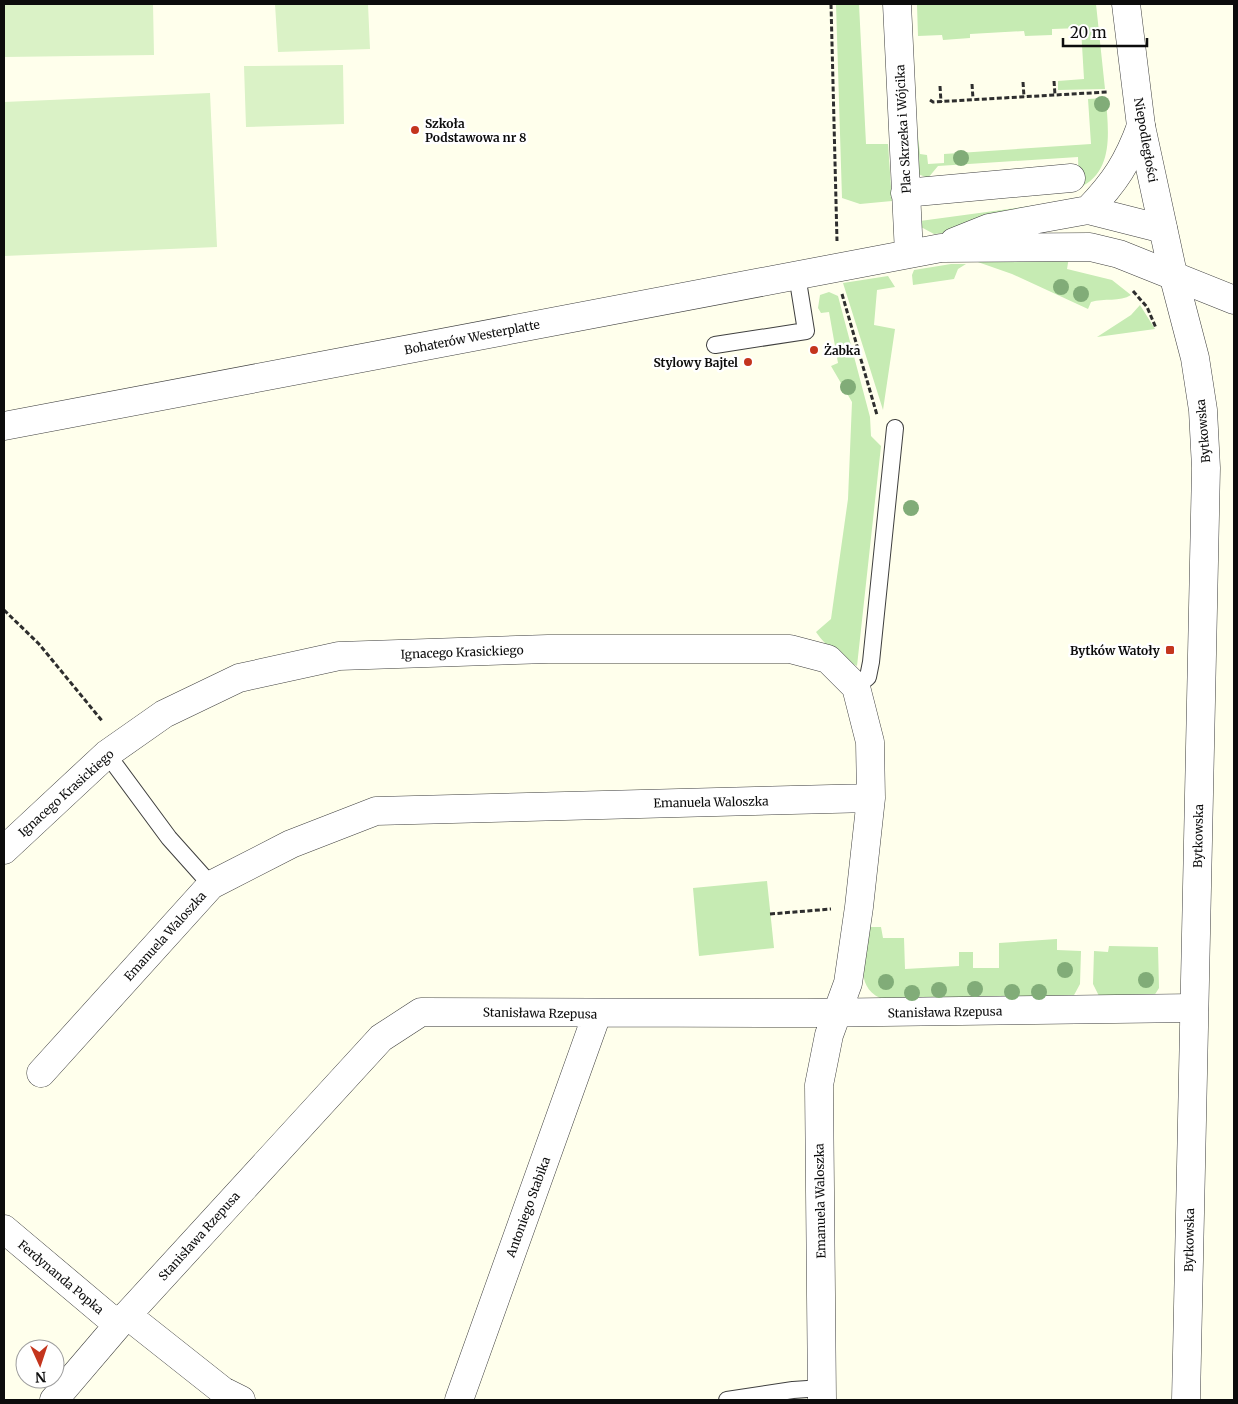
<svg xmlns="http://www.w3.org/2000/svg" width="1238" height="1404" font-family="Merriweather,serif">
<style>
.green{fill:#c6ebb3}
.pitch{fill:#daf2c6}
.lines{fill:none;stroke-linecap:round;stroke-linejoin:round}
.service-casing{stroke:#3f3f3f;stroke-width:18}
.minor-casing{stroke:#3f3f3f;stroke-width:29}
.tertiary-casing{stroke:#3f3f3f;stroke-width:29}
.path{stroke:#2e2e2e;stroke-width:3;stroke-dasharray:5 2.5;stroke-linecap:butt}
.service{stroke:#fff;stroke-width:16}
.minor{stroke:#fff;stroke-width:28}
.tertiary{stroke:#fff;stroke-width:28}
.tree{fill:#81ac78}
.poi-dot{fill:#c4351d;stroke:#fff;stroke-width:2}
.labels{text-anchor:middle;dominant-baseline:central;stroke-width:5;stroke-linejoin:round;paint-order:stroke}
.poi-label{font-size:12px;font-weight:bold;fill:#0c0c0c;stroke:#fff;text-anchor:start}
.street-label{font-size:12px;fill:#0c0c0c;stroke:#fff}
</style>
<rect width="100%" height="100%" fill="#ffffec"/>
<path class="green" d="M836,4H859L866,144H888L892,201L860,204L842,198Z
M956,4H1096L1105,89L1058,90V81L1084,79L1081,28L1052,29V35L1025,36L1024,31L970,34V38L943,40L942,35L918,36L917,5Z
M1106,98C1108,131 1115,171 1079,188L1078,157L938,166L928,178L918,174L916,138L918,136L920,154L927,155L928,164L944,163V154L1091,144L1088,99Z
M1074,200L945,233L934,234L921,227L920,221Z
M1069,257L1067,269L1112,280L1131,295C1120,302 1104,298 1091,302L1088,309L1012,274L972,260Z
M951,264H966L958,269L954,279L913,285L912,275L914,270Z
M888,276L895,287L877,290L874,325L895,329L883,410L843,283Z
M829,292L838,296L870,417L871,436L881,446L857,666C840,657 827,648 816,632L831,619L848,499L852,402L831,366L838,363L829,312L821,313L818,308L820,295Z
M1140,305L1155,329L1097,337L1131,315Z
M767,881L774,948L699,956L693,888Z
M870,927H881L883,938H904L905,969L959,966V952H973V968H999V943L1057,939V950L1081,951L1080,984L1073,997L880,998C852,984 866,952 870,927Z
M1109,946L1158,947L1159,988L1154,996H1099L1093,984L1094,951L1108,952Z"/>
<path class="pitch" d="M4,4H153L154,55L4,57Z
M275,4H368L370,49L278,52Z
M343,65L344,124L246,127L244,66Z
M210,93L217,247L4,256V102Z"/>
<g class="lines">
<g class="service-casing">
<path id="service" d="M715,345L806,331L797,275
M856,687L868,677L871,662L895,428
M107,754L169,838L211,885
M727,1400L793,1390L822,1388"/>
</g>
<g class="minor-casing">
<path id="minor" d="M897,4L909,254
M905,193L1071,178
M1088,210C1115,182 1128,162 1141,126
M954,242L989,228L1088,210L1163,229
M4,426L941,248L1090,247L1119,254L1234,300
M4,850L107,754L164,714L239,678L339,656L548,649H790L828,659L856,687L870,742L871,798
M41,1073L211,885L291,844L376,811L871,798L859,907L848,983L829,1035L819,1085L822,1400
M4,1229L118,1325
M127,1315L223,1391L241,1400
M54,1400L118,1325L381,1038L421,1012L807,1013L1194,1008
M459,1400L597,1014"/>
</g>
<g class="tertiary-casing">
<path id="tertiary" d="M1126,4L1141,126L1173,274L1195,358L1203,410L1206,468L1186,1400"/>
</g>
<path class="path" d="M831,4L837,241
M1054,81L1055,95
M1023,82L1024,97
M972,84L973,99
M940,86L941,102
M930,100L933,102L1107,92
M1133,291L1147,307L1156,328
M842,294L877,415
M4,610L39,644L103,722
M770,914L831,909"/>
<use href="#service" class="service"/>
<use href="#minor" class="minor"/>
<use href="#tertiary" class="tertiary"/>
</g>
<g class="tree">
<circle cx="1102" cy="104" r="8"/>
<circle cx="961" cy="158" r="8"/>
<circle cx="1061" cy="287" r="8"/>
<circle cx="1081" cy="294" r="8"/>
<circle cx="848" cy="387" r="8"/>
<circle cx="911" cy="508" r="8"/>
<circle cx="1065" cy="970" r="8"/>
<circle cx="1146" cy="980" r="8"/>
<circle cx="886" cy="982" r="8"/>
<circle cx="975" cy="989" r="8"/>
<circle cx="939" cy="990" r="8"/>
<circle cx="1012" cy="992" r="8"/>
<circle cx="1039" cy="992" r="8"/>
<circle cx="912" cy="993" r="8"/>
</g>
<g class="poi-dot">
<circle cx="415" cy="130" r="5"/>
<circle cx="814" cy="350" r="5"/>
<circle cx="748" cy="362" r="5"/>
<rect x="1165" y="645" width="10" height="10" rx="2.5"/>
</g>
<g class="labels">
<g class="poi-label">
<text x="425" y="123">Szkoła<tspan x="425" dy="14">Podstawowa nr 8</tspan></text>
<text x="824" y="350">Żabka</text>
<text x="738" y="362" text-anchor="end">Stylowy Bajtel</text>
<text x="1160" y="650" text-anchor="end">Bytków Watoły</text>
</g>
<g class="street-label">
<text transform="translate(903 129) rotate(-93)">Plac Skrzeka i Wójcika</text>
<text transform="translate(1146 140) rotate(80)">Niepodległości</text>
<text transform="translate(472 337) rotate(-11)">Bohaterów Westerplatte</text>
<text transform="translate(1203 431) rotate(-95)">Bytkowska</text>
<text transform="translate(462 652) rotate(-2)">Ignacego Krasickiego</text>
<text transform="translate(66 793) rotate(-42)">Ignacego Krasickiego</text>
<text transform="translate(711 802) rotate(-1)">Emanuela Waloszka</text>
<text transform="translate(1198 836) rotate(-89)">Bytkowska</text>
<text transform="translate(165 936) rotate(-48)">Emanuela Waloszka</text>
<text transform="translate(945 1012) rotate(-1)">Stanisława Rzepusa</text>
<text transform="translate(540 1013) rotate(1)">Stanisława Rzepusa</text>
<text transform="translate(820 1201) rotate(-91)">Emanuela Waloszka</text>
<text transform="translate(528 1207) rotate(-70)">Antoniego Stabika</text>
<text transform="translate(199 1236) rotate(-48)">Stanisława Rzepusa</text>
<text transform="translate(1189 1240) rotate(-89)">Bytkowska</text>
<text transform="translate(61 1277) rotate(40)">Ferdynanda Popka</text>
</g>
</g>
<rect width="1238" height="1404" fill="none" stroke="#0c0c0c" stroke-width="10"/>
<g transform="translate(40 1364) rotate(177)"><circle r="24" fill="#ffffff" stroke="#9e9e9e"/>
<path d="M0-4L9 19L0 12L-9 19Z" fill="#c4351d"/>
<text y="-8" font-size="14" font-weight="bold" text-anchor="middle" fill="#0c0c0c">N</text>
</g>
<path d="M1063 38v8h84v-8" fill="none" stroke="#0c0c0c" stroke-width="2.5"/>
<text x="1070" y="38" font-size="15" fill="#0c0c0c" stroke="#ffffff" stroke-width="4" paint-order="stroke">20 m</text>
</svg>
